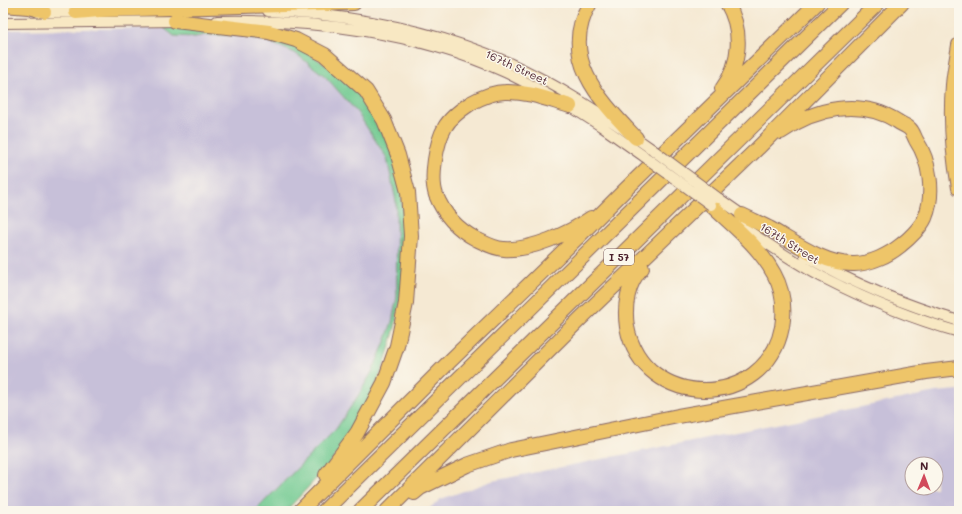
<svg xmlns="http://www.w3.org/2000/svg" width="962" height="514" font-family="Mali,sans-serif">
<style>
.industrial{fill:#c7c0d9;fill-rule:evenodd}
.green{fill:#6fc990;stroke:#5c745e}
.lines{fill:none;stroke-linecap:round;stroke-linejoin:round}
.secondary-casing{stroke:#866666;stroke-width:12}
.primary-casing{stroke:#866666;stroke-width:14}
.motorway-casing{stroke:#866666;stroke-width:16}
.secondary{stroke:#f8e8c3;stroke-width:10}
.primary{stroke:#eec569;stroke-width:12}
.motorway{stroke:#eec569;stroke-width:14}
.secondary-bridge-casing{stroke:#866666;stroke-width:12;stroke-linecap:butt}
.secondary-bridge{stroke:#f8e8c3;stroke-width:10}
.labels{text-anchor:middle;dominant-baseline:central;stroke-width:3;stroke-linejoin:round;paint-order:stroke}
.shield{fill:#fbf7ec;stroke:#7f6065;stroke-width:1}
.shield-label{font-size:10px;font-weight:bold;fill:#4a1f2b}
.street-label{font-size:11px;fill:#4a1f2b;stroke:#fbf7ec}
</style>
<rect width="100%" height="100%" fill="#fbf7ec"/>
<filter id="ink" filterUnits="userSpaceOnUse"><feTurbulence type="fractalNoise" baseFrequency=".025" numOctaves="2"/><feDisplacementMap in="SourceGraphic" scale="8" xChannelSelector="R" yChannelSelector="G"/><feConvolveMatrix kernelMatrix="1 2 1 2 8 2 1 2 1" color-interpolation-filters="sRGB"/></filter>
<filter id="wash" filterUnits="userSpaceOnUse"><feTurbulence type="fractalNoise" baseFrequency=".012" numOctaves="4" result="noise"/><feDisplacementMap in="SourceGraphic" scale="16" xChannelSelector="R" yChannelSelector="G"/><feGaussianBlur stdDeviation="0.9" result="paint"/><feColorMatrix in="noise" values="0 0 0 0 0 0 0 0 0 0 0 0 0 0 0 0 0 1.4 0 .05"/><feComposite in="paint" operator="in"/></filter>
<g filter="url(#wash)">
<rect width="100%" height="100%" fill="#f5e9d3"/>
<path class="industrial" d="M164,28L174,36L195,37L206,35L241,36L269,42L295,53L325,76L357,112L387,158L396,201L397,297L392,322L385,342L372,372L358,396L336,429L255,511H3V30Z
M959,390V511H426L441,499L492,481L936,392ZM912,464H936V488H912Z"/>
<path class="green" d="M182,27C205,30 228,32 251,35C261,36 272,36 281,38C296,43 316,58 329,67C358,89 380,119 393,153C397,165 399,180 401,192C413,271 396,359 355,427C337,459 310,485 286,511H255L336,429L358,396L372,372L385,342L392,322L397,297L396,201L387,158L357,112L325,76L295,53L269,42L241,36L206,35L195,37L174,36L164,28Z"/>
</g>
<g filter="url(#ink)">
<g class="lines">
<g class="secondary-casing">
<path id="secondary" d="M268,11C286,12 305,13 323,15C386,22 449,37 507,62C559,85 607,117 653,150
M38,12H82
M217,21C311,19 418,32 505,72C520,79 535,87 550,96
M3,23L181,21
M565,103L601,126L645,157
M718,198L748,219
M739,225C767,243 796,264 826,279C869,301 913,319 959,332
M805,256C854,284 905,305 959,321"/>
</g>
<g class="primary-casing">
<path id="primary" d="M3,6L28,8L45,12"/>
</g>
<g class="motorway-casing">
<path id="motorway" d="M590,3C558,58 600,100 636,138
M76,12L99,10L354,3
M175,21L269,32L296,40L325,55L366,91L384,120L398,155L408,192L411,236L406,303L397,346L384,383L357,433L326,475
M959,45C957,58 954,72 953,85C950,120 953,154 959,188
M722,89C741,64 743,30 727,3
M570,106C549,100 528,91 505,92C493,92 482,97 471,103C462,109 450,118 445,127C436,143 430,178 436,195C444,215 457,229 476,239C484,243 495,249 504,249C530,251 570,233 591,218
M742,215C751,219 760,224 769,228C794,242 825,265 854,264C870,264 889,255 901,245C909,239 921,227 925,218C935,194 930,161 916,140C914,136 913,132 910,129C907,126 901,124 897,121C860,98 815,108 781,132
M642,268C627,283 624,307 627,327C643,411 766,411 782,327C785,309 783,290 774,274C759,246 733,226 711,205
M414,493L420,488L467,465L511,450L678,416L926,372L959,368
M300,511L450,361L577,238L625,190L817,3
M324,511L841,3
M360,511L878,3
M387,511L580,319L758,148L902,3"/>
</g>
<use href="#secondary" class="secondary"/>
<use href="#primary" class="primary"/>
<use href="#motorway" class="motorway"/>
<g class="secondary-bridge-casing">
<path id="secondary-bridge" d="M653,150L718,198
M645,157L711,205"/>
</g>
<use href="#secondary-bridge" class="secondary-bridge"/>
</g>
</g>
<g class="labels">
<rect class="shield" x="604" y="249" width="30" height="16" rx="3"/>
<g class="shield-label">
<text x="619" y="257">I 57</text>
</g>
<g class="street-label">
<text transform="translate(517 67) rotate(25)">167th Street</text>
<text transform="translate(790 243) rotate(32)">167th Street</text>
</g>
</g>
<rect width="962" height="514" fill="none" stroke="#fbf7ec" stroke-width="16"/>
<g transform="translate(924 476) rotate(1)"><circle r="19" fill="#fbf7ec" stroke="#b4a19f"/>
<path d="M0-3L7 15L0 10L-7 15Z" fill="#d1495b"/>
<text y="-6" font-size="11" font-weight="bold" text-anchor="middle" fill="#4a1f2b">N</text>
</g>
</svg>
